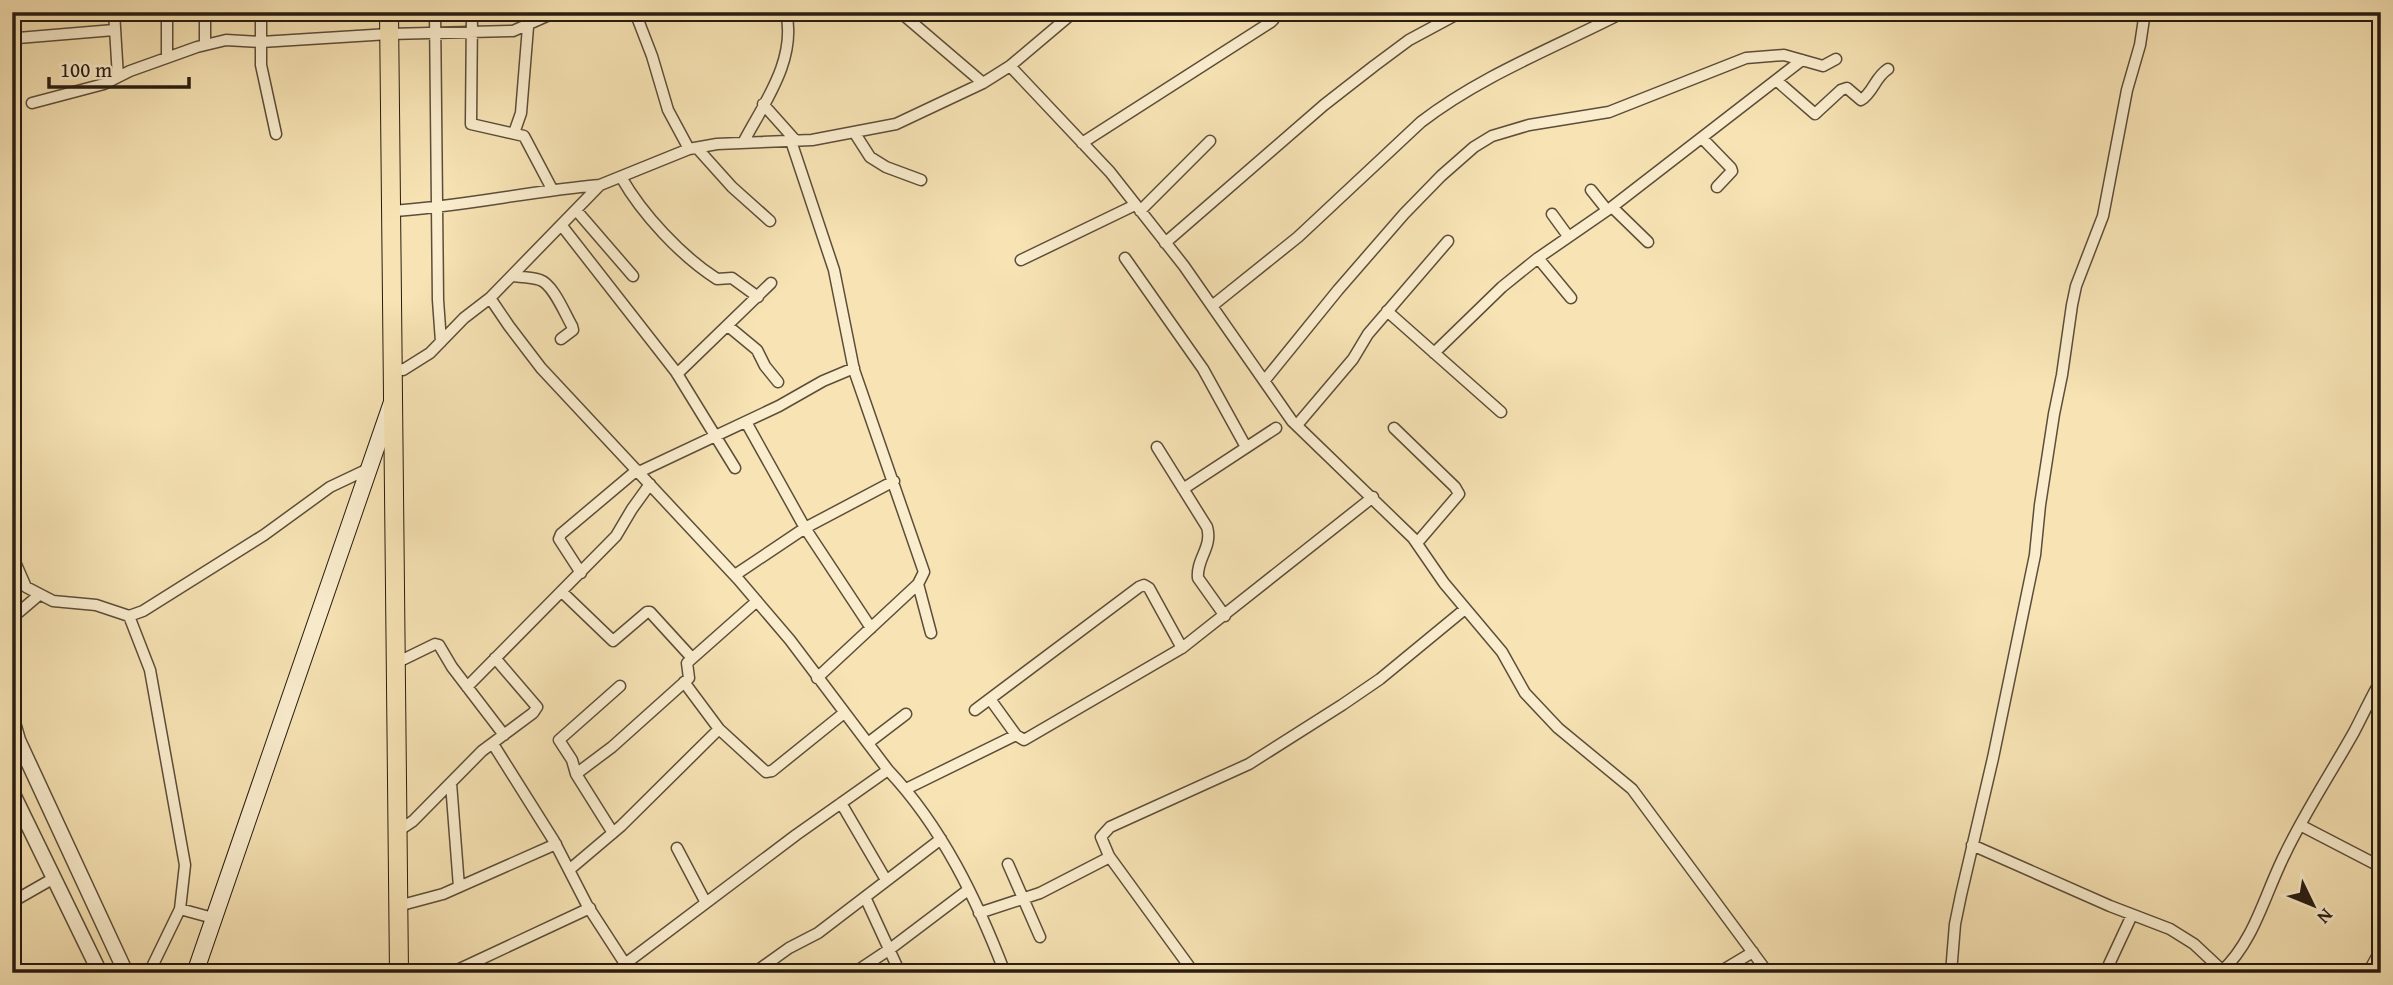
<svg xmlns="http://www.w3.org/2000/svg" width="2393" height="985" font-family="'Gentium Book Plus',serif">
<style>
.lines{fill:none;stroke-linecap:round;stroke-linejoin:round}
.minor-casing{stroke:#5c4e39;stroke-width:13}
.tertiary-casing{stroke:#5c4e39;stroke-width:17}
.secondary-casing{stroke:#281c10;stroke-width:18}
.primary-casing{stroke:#281c10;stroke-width:20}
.minor{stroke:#faedce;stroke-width:10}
.tertiary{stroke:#faedce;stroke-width:14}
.secondary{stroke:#faedce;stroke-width:16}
.primary{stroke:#f7e3b4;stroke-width:18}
</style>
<rect width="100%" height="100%" fill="#f7e3b4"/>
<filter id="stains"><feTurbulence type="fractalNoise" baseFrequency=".00286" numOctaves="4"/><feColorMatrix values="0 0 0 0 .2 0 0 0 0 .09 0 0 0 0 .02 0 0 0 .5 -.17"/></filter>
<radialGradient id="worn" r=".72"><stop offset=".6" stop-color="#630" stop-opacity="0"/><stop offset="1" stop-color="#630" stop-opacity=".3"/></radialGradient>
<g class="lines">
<g class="minor-casing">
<path id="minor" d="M114,12L118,77
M167,12V57
M261,12V65L276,134
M435,12L438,300L441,342
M472,12L471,124L524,136L552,189
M635,12L652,56L668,110L689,149
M900,12L983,83
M18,38L114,30
M205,44V12
M1010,66L1110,172L1184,266L1292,421L1413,538L1444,583L1502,652L1525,693L1558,728L1632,789L1768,973
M1776,80L1815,114L1841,90L1847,88L1861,100C1873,93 1875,77 1888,69
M32,103L104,84L130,71L197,47L226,40L261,42L389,34L513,31L556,12
M763,104L796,141
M854,132L870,157L886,167L921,180
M514,133L521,113L528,27
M1702,138L1731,168L1732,171L1717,187
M791,141L834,270L854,370L924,572L918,584L817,678
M743,143C764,103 797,60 786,12
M1082,143L1271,22L1273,20L1270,12
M697,148L732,187L770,221
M621,177C642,214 681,256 717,279L732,278L758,297
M1591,190L1607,210
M1612,207L1648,242
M576,210L633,276
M391,211C461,207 529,191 600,185
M1140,211L1210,141
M1552,214L1568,236
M562,226L676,372L735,468
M1165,243L1324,105L1374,66L1409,40L1461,12
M1125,258L1203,369L1246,447
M1538,258L1571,298
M1021,260L1135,205
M512,276C521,277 532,277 540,280C553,284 565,314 572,326L573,330L561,339
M490,298L600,185L689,149L717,144L812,140L896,124L983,83L1010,66L1074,12
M1212,306L1298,237L1421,122C1482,75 1556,47 1624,12
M1387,311L1501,412
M728,326L757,350L765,366L778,382
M1434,353L1502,287L1538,258L1612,207L1802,60
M393,368L403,370L430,353L464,318L490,298L509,326L541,368L738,579L790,640L888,770C942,827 977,900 1005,973
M677,374L771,283
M1265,380L1338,290L1404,214L1441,176L1474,147L1492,136L1529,125L1609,112L1746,58L1784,55L1823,66L1836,59
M746,422L805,528L871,628
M1297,425L1353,359L1368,334L1448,241
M1394,428L1455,487L1459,494L1417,543
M1157,447L1207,527C1213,547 1196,559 1198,578L1225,616
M639,472L779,406L823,381L854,368
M1183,489L1276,428
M12,555L26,587L53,601L96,605L129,616L143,611L264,535L330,487L368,469
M581,573L559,539L561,534L637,470
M735,575L805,528L894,481
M918,584L931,633
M562,592L613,641L647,612H650L692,658
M129,616L150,670L185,865L180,909L149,973
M12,618L39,595
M396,663L435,644L439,645L452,667L504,735
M684,682L719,729L766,772L772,771L844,713
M467,687L616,536L632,509L650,484
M990,699L1016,735
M975,710L1139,587L1144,585L1149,588L1182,648
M868,743L906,714
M493,744L554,841L587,905L631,973
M576,774L612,747L689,678L687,663L757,601
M451,783L459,887
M906,789L1016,735L1024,740L1182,648L1373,497
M841,803L886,880
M2300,825L2381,867
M398,831L413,821L482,751L533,713L537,707L495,658
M613,833L576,774L572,760L559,740L620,686
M1972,845L2110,906L2170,929L2194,944L2225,973
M677,848L706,903
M1109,856L1194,973
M1008,864L1040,937
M569,870L621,826L719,729
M865,897L900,973
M12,902L54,878
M398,906L443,894L556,844
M180,909L213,918
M979,913L1040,893L1106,859L1109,856L1101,837L1110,827L1249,764L1342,705L1380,679L1465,609
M2222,971C2255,940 2265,893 2285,854C2305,812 2331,773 2354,732C2363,715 2371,697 2381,680
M451,973L590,908
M613,973L796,835L888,770
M754,973L789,948L818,933L941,839
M854,973L890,949L968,890
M1718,973L1753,952
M1951,973L1955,924L1961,895L1993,758L2035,555L2040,505L2054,414L2062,375L2072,305L2076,286L2103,216L2127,90L2140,45L2145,12
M2105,973L2132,915
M2368,973L2381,949"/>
</g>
<g class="tertiary-casing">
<path id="tertiary" d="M12,719L18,740L126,973
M12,792L100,973"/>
</g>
<g class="secondary-casing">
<path id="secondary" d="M195,973L392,402"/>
</g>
<g class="primary-casing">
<path id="primary" d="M389,12L399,973"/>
</g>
<use href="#minor" class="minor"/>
<use href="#tertiary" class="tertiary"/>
<use href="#secondary" class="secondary"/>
<use href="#primary" class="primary"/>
</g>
<rect width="2393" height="985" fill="none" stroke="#f7e3b4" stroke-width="42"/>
<rect x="14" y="14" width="2365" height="957" fill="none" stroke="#281c10" stroke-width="3.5"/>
<rect x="21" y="21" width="2351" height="943" fill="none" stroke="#281c10" stroke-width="2"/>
<g transform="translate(2313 905) rotate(133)" stroke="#faedce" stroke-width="5" paint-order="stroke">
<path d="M0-5L12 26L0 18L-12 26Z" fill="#281c10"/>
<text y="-10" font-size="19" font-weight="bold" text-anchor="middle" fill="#281c10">N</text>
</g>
<path d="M49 77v10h140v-10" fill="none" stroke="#281c10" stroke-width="3.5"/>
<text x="60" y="77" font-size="21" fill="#281c10" stroke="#faedce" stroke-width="5" paint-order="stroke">100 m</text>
<rect width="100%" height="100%" filter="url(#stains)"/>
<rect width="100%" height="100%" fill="url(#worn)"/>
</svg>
